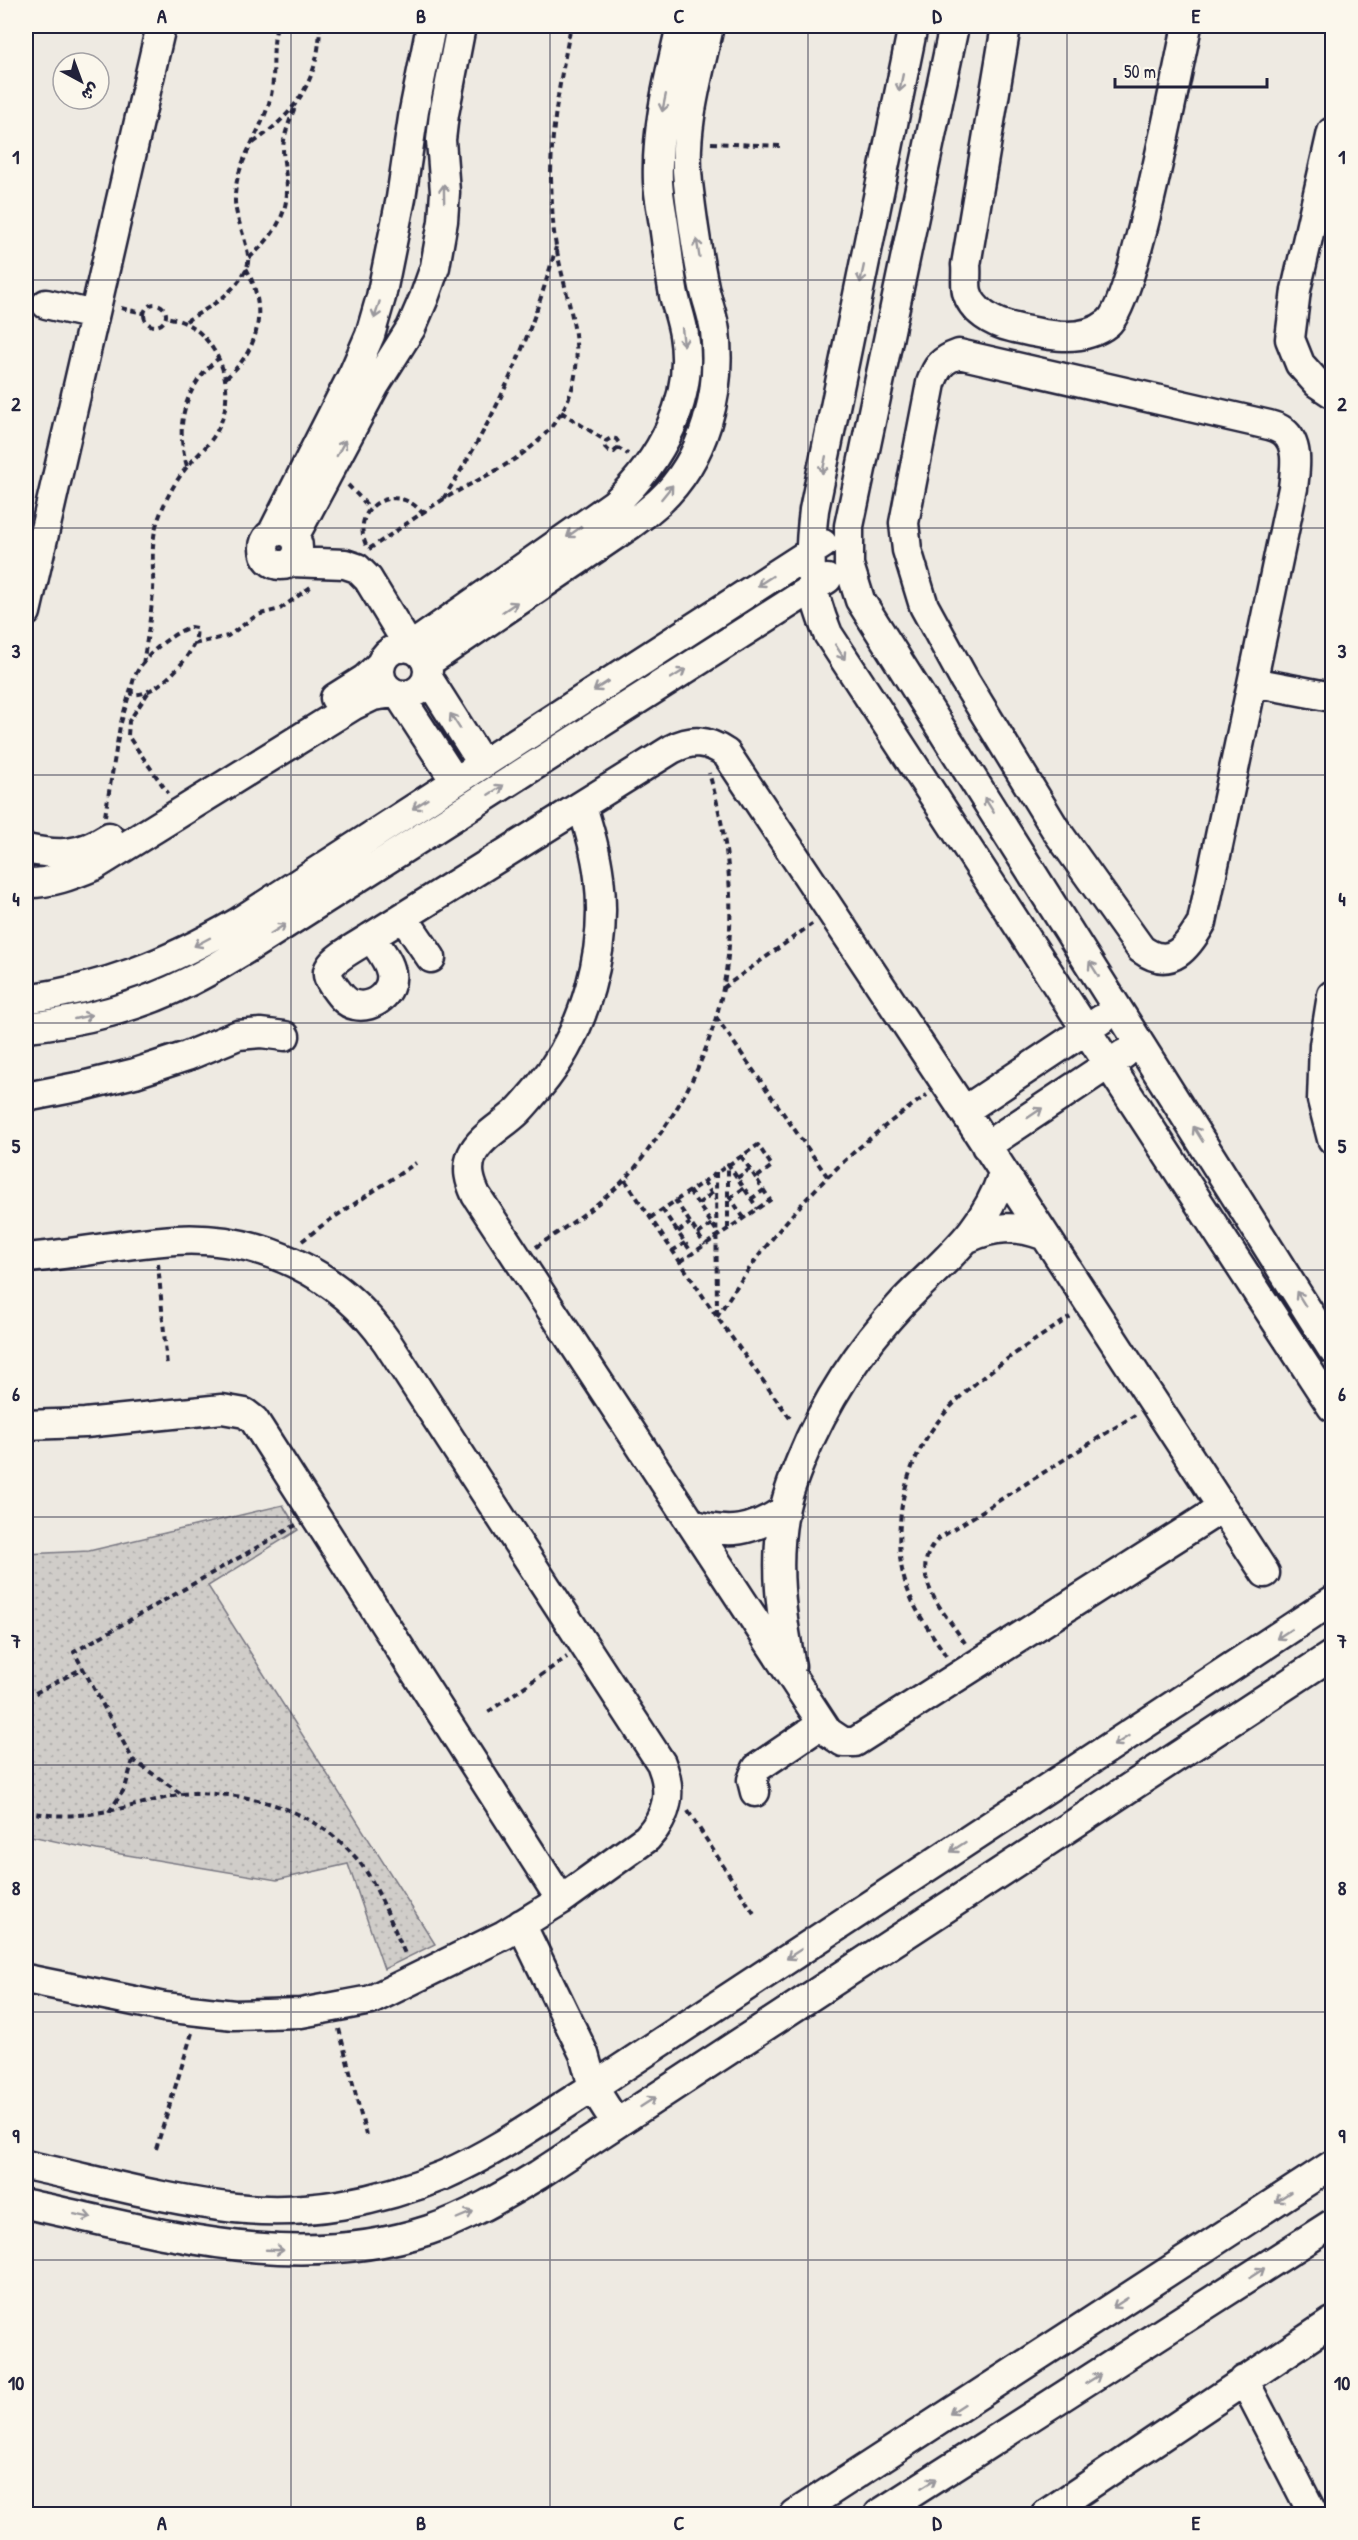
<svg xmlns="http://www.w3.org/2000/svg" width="1358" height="2540" font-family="'Patrick Hand','Playpen Sans Arabic',sans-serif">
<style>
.grass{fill:url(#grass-dots);stroke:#797882;stroke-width:1.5}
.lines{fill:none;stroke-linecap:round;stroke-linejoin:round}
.minor-casing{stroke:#22223b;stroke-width:33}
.path{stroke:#22223b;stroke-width:4;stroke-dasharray:6 4.5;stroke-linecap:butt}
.minor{stroke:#fbf7ec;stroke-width:28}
.oneway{stroke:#99979c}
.grid{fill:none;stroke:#22223b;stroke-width:1.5;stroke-opacity:0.55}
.neatline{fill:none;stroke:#22223b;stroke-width:2}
.grid-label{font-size:20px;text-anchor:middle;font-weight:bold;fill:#22223b}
</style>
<defs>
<pattern id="grass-dots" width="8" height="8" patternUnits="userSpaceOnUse" patternTransform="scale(1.5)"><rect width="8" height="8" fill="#d0cdc9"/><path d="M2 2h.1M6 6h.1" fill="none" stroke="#b2b0ae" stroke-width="1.8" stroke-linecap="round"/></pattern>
</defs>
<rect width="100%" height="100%" fill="#eeeae2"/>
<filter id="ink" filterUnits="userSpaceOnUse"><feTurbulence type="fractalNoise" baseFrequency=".0167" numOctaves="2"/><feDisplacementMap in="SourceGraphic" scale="12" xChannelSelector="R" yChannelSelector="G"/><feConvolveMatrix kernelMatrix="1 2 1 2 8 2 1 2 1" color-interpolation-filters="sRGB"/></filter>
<g filter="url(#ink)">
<path class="grass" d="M283,1505L298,1530L208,1586L435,1944L384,1969L348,1864L277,1880L97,1850L26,1835V1554L89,1551Z"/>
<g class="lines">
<g class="minor-casing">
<path id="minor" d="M913,26L814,510C808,561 808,586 828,634L1332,1407
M954,26L849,526V565L860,600L1332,1349
M1006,26L966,265C967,273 965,284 967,292C972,311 993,323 1011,327C1041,334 1081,345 1108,323C1134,301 1177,72 1187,26
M1332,132L1296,290L1290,339L1300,364L1317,383L1332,393
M46,304L94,315
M959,354L1269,425C1273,426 1279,428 1283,431C1300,444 1295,470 1293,488L1202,922C1188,947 1171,971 1141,949L1056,830L965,681L924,606L907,550L904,523L931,383C937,366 942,360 959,354Z
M264 548a17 17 0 1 1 34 0a17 17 0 1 1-34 0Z
M273,532L354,372L370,335L381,297L401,198L414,111L431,26
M294,537L375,385L411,328L424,298L435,267L443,221L445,192L441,140L444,114L461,26
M291,562L345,564L357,568L368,579L402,635L401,648
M26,612L161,26
M380 671a24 24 0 1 1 48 0a24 24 0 1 1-48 0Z
M409,648L614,504C660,462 695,399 684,335C682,321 677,308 674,295C670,274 668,253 665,232C663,216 659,199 658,182C656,128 669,78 681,26
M427,663L630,525C640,518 650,510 659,502C705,459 722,392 715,331C713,316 707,301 704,287C697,253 692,217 688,183C682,129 698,78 709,26
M428,678L482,763
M1253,682L1332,697
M399,695L455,781
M335,698L365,679L381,664
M582,806C589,829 596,852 599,877C608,949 586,1031 539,1087C532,1095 525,1104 518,1111C504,1125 480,1137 472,1155C466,1169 470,1182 476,1195L828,1732L843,1742H855L1222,1508
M26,849C60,856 79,856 109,837
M26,883C50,884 72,875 94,866L354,705L373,696L394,693
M403,917L431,958
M371,937C378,948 389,960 391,973C394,993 373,1009 355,1005C344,1003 338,992 332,984C328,978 326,973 330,967C335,957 361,944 371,937L672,749C692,739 707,740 726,753L964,1111L1265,1573
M1332,995L1324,1045L1322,1100L1332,1099
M26,999C105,988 168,963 237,923L823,544
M26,1027C81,1022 140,1007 190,981C211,971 231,958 251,946L827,579
M26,1097L82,1086L135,1073L187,1056L238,1035L261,1033L285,1036
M1322,1100L1332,1139
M964,1111L1102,1019
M986,1146L1124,1054
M968,1238C994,1226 1016,1225 1043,1235
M26,1258C76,1254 125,1243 175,1240C259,1235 340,1273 387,1342L661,1763C673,1792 668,1815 647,1838L561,1900L504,1935L371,2000L301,2013L234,2015L164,2007L26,1979
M26,1425L85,1423L222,1409L245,1413L254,1420L561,1900
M692,1524C729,1535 752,1532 784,1510
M791,1666C781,1615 774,1564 784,1512C787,1495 794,1477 801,1460C825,1401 860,1348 904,1301C946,1258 983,1233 1003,1174
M755,1792L752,1780L757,1768L822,1724
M521,1924L584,2054L593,2087L616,2123
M26,2165C95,2180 165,2200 235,2208C306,2216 379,2202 444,2175C497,2152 545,2117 593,2087L1332,1601
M26,2204C160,2232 292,2275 429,2230C468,2217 503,2196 538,2175L1332,1655
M1244,2380L1313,2514
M795,2514L1332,2165
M879,2514L1332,2224
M1046,2514L1332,2322"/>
</g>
<path class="path" d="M253,143C296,113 319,80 320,26
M711,143L780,146
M249,258C269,241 287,218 287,190C287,176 283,162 283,148C284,134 290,120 295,107
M144 315a11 11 0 1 1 22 0a11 11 0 1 1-22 0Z
M121,308L143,313
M186,321C208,308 236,293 247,267C253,252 235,220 235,201C234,164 259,137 269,103C277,78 270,51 277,26
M226,378C260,349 268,308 246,268
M561,412L606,441
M618,448L614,452L609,451L605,447L606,441L611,438L616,439L619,443L618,448L628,454
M187,466C174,424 185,386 219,358
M348,485L370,508
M443,499C496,417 530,342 556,247
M366,545C349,506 398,480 423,514
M369,549C394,533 419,514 444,499C479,478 519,463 547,432C600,372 568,313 556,246C552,224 552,201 551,178C551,126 561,76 571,26
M190,627L196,628C202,650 155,699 132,694C128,667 168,635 190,627Z
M194,644L228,636L257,615L280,609L312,586
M143,664C147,640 151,616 153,591C154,568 150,545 157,523C164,502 174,483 187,467C196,456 207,447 214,436C231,410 230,374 213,349C201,330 187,321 166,317
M148,693L129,721L128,736L168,793
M105,816L120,726L131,688
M723,988L812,924
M716,1017L827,1176
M741,1156L756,1178
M716,1172L717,1316
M737,1178L750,1169
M625,1180L717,1317L792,1421
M703,1181L716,1200
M689,1191L716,1230
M729,1196L744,1218
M730,1198L744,1188
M751,1199L764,1190
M675,1200L705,1245
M698,1204L711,1194
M662,1209L692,1253
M650,1218L758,1145L772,1166L756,1178L770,1200L680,1262
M728,1228V1164L758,1209
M678,1232L690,1223
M698,1234L712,1224
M302,1241L324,1224L416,1163
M536,1247C566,1227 597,1207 623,1181C636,1169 646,1152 657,1138C737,1028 747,901 709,773
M672,1251L685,1243
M158,1263L167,1367
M717,1317C772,1228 841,1154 927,1095
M965,1643C944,1611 905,1574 938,1539L1135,1415
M946,1656C934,1636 917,1615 909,1593C898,1566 898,1541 901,1512C913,1411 994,1368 1070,1317
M26,1698L83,1668
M488,1712L567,1657
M180,1793L133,1760L74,1652L296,1525
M26,1811C79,1824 126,1806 178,1795C189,1792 203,1793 215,1794C276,1797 341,1825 372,1881C385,1905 395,1931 406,1956
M688,1811L755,1915
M109,1812L125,1788L133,1760
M339,2029L366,2135
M156,2149L192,2033"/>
<use href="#minor" class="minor"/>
</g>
<defs><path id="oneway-shaft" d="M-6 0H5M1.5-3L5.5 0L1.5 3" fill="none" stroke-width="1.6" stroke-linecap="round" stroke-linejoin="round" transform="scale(1.5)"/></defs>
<g class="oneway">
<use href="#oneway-shaft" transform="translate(901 83) rotate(102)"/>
<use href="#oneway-shaft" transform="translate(664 103) rotate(102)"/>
<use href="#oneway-shaft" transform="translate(444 193) rotate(-91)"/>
<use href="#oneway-shaft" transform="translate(698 248) rotate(-99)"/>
<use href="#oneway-shaft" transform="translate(862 274) rotate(102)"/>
<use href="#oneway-shaft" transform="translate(377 310) rotate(107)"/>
<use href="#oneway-shaft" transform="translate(683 337) rotate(84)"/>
<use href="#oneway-shaft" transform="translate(341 448) rotate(-62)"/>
<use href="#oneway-shaft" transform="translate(824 465) rotate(102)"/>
<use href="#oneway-shaft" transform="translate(667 492) rotate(-51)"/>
<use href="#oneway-shaft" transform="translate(574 532) rotate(145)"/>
<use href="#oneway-shaft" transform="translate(765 581) rotate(147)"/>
<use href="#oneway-shaft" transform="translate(510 607) rotate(-34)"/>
<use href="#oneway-shaft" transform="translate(840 652) rotate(57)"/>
<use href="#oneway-shaft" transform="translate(678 674) rotate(-32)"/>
<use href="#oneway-shaft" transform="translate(601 686) rotate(147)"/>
<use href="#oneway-shaft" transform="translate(455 721) rotate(-123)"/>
<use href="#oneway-shaft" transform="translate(496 790) rotate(-32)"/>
<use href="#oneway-shaft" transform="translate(420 804) rotate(147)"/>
<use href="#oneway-shaft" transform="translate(989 805) rotate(-122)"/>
<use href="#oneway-shaft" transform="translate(278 929) rotate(-32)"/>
<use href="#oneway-shaft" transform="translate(202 942) rotate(152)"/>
<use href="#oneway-shaft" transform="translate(1094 969) rotate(-122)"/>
<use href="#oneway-shaft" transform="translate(83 1017) rotate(-13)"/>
<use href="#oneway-shaft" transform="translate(1035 1113) rotate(-34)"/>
<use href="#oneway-shaft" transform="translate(1198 1134) rotate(-122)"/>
<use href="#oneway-shaft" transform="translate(1301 1299) rotate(-122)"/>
<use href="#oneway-shaft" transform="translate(1284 1634) rotate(147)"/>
<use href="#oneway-shaft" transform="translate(1121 1741) rotate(147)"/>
<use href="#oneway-shaft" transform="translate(958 1847) rotate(147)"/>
<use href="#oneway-shaft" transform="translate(794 1954) rotate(147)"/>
<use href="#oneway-shaft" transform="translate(648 2102) rotate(-33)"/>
<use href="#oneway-shaft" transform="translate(1283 2197) rotate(147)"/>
<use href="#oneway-shaft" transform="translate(465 2215) rotate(-23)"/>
<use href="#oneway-shaft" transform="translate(83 2216) rotate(12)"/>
<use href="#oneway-shaft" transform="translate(275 2250) rotate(2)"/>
<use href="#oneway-shaft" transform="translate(1257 2273) rotate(-33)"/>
<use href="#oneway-shaft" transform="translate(1120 2303) rotate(147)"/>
<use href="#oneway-shaft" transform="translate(1093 2379) rotate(-32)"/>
<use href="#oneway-shaft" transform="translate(957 2409) rotate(147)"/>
<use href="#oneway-shaft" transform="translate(929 2483) rotate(-32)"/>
</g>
</g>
<path class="grid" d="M291,26V2514M550,26V2514M808,26V2514M1067,26V2514M26,280H1332M26,528H1332M26,775H1332M26,1023H1332M26,1270H1332M26,1517H1332M26,1765H1332M26,2012H1332M26,2260H1332"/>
<rect width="1358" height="2540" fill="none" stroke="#fbf7ec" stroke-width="66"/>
<g transform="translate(81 81) rotate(139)"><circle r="28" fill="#fbf7ec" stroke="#a4a2a5" stroke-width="1.5"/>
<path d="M0-4.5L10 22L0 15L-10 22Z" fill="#22223b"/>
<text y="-9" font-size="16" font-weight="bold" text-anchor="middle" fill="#22223b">ش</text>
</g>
<path d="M1115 78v9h152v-9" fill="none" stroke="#22223b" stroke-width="3"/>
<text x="1124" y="78" font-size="18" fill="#22223b" stroke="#fbf7ec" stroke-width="4.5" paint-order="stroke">50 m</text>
<rect x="33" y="33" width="1292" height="2474" class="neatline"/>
<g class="grid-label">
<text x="162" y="23">A</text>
<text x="421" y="23">B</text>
<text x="679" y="23">C</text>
<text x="937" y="23">D</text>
<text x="1196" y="23">E</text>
<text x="16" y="164">1</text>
<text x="1342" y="164">1</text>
<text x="16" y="411">2</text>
<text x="1342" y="411">2</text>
<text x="16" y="658">3</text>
<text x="1342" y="658">3</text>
<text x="16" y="906">4</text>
<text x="1342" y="906">4</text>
<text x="16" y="1153">5</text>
<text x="1342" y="1153">5</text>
<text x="16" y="1401">6</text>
<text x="1342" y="1401">6</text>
<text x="16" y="1648">7</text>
<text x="1342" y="1648">7</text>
<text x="16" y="1895">8</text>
<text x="1342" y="1895">8</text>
<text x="16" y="2143">9</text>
<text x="1342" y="2143">9</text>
<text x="16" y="2390">10</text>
<text x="1342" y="2390">10</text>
<text x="162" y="2530">A</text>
<text x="421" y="2530">B</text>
<text x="679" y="2530">C</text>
<text x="937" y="2530">D</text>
<text x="1196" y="2530">E</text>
</g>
</svg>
